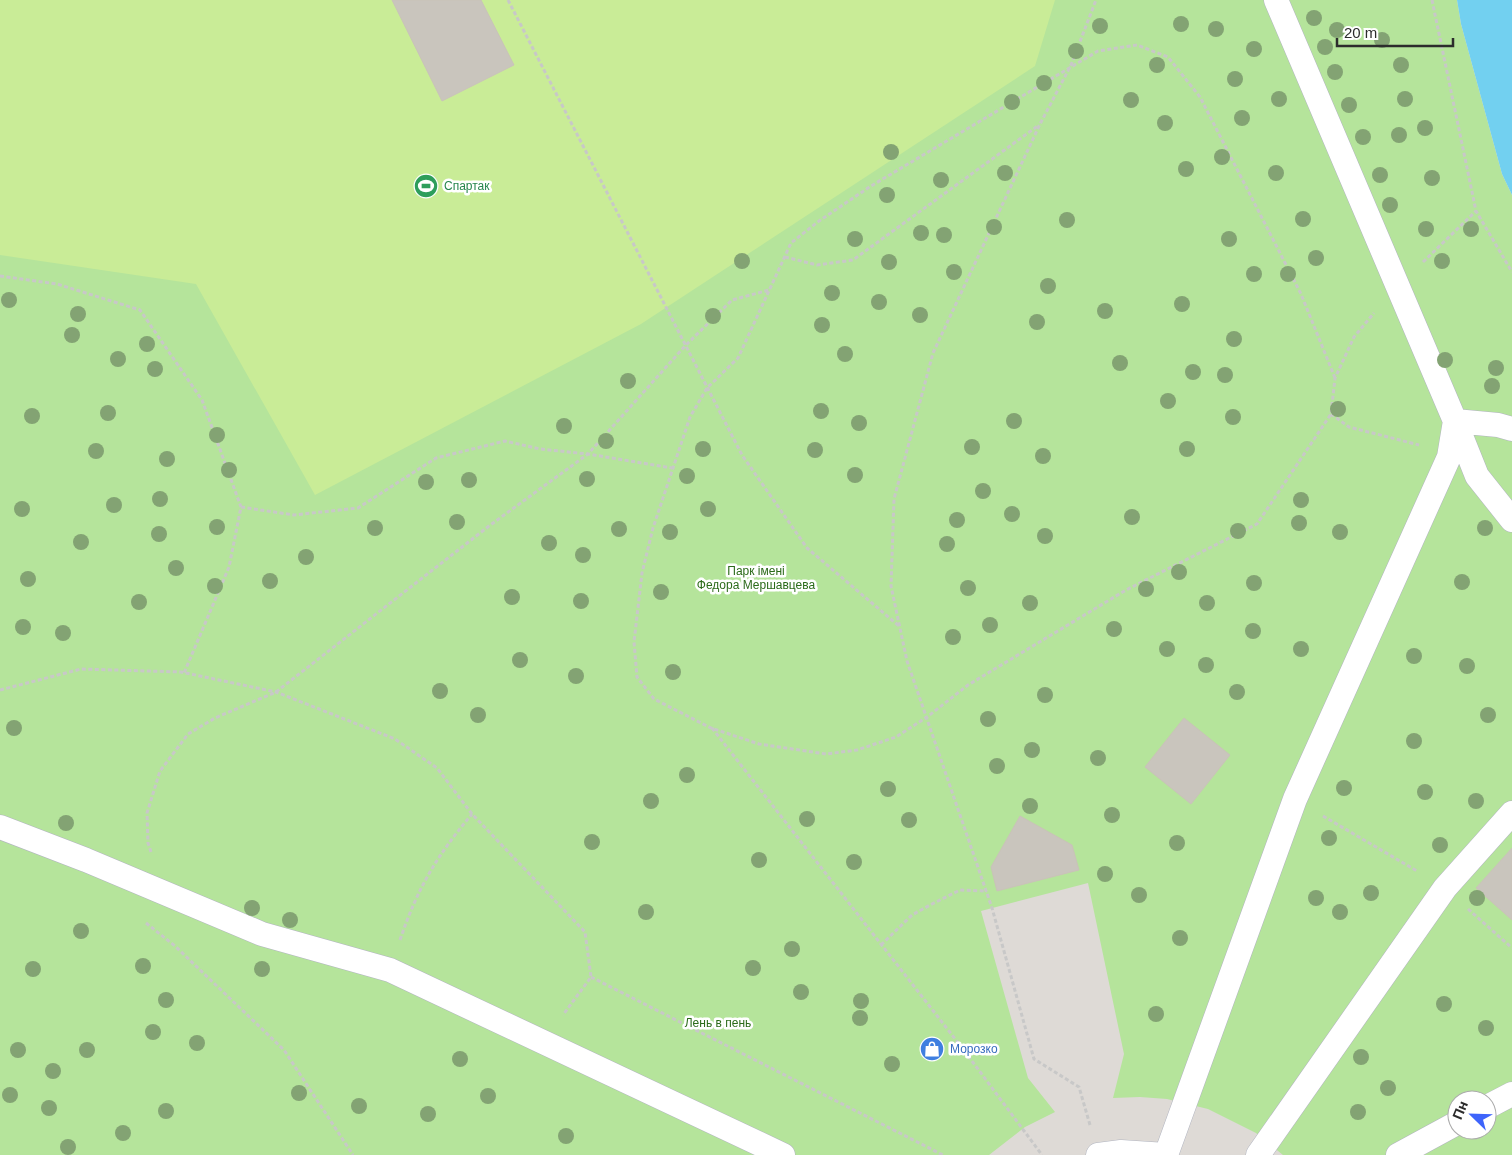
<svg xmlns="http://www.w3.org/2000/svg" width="1512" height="1155" font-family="Helvetica,sans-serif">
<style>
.green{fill:#b5e49b;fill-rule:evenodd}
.pitch{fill:#c9ec97}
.plaza{fill:#dedad6}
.water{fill:#72d0f0}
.building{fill:#c9c5bd;stroke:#c9c3b8}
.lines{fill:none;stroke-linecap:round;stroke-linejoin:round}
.pedestrian-casing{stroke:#b2b5c0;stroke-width:25}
.path{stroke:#c8c8c8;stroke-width:3;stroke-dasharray:4 2.5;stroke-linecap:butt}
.pedestrian{stroke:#fff;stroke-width:24}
.tree{fill:#83a373}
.labels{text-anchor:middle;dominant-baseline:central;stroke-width:5;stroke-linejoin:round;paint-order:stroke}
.leisure-label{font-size:12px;fill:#27864d;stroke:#fff;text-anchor:start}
.park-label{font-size:12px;fill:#2c6b1a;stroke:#fff}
.shop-label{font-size:12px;fill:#366cbe;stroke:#fff;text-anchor:start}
</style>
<rect width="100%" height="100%" fill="#eee7df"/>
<path class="green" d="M0,0H1457L1461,24L1502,174L1512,195V1155H0ZM1457,1100H1487V1130H1457Z"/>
<path class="pitch" d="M0,0H1055L1035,66L641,324L315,495L196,284L0,255Z"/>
<path class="plaza" d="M1088,883L1124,1054L1113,1098L1140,1097L1167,1099L1208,1109L1256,1133L1283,1155H989L1025,1127L1055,1112L1028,1078L981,911Z"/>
<path class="water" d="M1457,0H1512V195L1502,174L1461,24Z"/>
<path class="building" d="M392,0H481L514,65L442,101Z
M1184,718L1230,755L1191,804L1145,767Z
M1020,816L1072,845L1079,870L997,891L991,867Z
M1512,848V920L1476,888Z"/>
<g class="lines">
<g class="pedestrian-casing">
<path id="pedestrian" d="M1276,0L1455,421L1477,476L1512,520
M0,827L86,860L262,934L390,970L783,1155
M1487,1107L1512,1094
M1098,1155L1121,1152L1166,1155
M1166,1155L1295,799L1449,457L1455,421L1498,425L1512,429
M1258,1155L1445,888L1512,813
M1398,1155L1457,1123"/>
</g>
<path class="path" d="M508,0L742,455L807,548L899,626
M1432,0L1476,211L1512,272
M785,257L817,265L853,260L1039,125
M1423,262L1476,211
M0,276L57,284L140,310L202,400L241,507L229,567L184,673
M1335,378L1301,294L1200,97L1168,57L1137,45L1098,51L871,186L819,221L791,243L738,358L707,388L690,417L653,528L642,573L634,642L637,677L654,699L711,728L759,744L826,754L857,750L896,737L927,717L968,685L1126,590L1257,524L1331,414L1335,378L1354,337L1374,313
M1331,414L1349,427L1419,445
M241,507L294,515L358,508L436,458L505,441L540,449L588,454L672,468
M0,690L81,669L181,672L276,692L395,739L437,768L472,814L585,932L591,977L563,1015
M712,728L963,1049L1042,1155
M1323,816L1417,871
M151,852L148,843L147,813L160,771L188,734L215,718L276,692L489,526L588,454L685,346L732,300L769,290
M1468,909L1512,948
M146,923L175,946L284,1050L353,1155
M400,940C418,887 436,857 472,814
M881,945L912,915L932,904L960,890L987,891
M591,977L943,1155
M1090,1125L1079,1087L1034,1059L992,908L907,661L891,586L894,499L933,353L1040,124L1071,65L1096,0"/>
<use href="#pedestrian" class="pedestrian"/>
</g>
<g class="tree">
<circle cx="1314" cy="18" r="8"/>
<circle cx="1181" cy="24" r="8"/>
<circle cx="1100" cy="26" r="8"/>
<circle cx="1216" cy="29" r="8"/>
<circle cx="1337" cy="30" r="8"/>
<circle cx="1382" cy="40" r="8"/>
<circle cx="1325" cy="47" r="8"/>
<circle cx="1254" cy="49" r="8"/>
<circle cx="1076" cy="51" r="8"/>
<circle cx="1157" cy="65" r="8"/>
<circle cx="1401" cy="65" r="8"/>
<circle cx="1335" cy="72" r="8"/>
<circle cx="1235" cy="79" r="8"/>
<circle cx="1044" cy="83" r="8"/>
<circle cx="1279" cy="99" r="8"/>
<circle cx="1405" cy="99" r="8"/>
<circle cx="1131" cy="100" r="8"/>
<circle cx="1012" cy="102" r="8"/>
<circle cx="1349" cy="105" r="8"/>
<circle cx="1242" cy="118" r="8"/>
<circle cx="1165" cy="123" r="8"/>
<circle cx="1425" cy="128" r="8"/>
<circle cx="1399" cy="135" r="8"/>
<circle cx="1363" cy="137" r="8"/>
<circle cx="891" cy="152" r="8"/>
<circle cx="1222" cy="157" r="8"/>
<circle cx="1186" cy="169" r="8"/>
<circle cx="1005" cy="173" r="8"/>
<circle cx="1276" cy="173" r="8"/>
<circle cx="1380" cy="175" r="8"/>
<circle cx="1432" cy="178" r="8"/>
<circle cx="941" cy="180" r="8"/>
<circle cx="887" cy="195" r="8"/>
<circle cx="1390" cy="205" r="8"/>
<circle cx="1303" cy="219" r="8"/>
<circle cx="1067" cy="220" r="8"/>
<circle cx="994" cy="227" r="8"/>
<circle cx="1426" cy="229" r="8"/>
<circle cx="1471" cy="229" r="8"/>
<circle cx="921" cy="233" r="8"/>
<circle cx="944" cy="235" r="8"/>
<circle cx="855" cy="239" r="8"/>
<circle cx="1229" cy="239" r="8"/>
<circle cx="1316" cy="258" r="8"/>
<circle cx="742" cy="261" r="8"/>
<circle cx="1442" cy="261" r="8"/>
<circle cx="889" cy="262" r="8"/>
<circle cx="954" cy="272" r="8"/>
<circle cx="1254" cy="274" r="8"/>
<circle cx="1288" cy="274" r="8"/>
<circle cx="1048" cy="286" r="8"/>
<circle cx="832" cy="293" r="8"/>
<circle cx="9" cy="300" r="8"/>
<circle cx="879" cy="302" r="8"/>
<circle cx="1182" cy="304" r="8"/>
<circle cx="1105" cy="311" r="8"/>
<circle cx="78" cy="314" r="8"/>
<circle cx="920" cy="315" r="8"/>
<circle cx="713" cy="316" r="8"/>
<circle cx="1037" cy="322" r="8"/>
<circle cx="822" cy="325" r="8"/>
<circle cx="72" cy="335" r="8"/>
<circle cx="1234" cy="339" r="8"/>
<circle cx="147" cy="344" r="8"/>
<circle cx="845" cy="354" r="8"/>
<circle cx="118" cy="359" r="8"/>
<circle cx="1445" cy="360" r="8"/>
<circle cx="1120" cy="363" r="8"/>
<circle cx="1496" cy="368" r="8"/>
<circle cx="155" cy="369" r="8"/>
<circle cx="1193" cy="372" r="8"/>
<circle cx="1225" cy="375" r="8"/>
<circle cx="628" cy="381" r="8"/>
<circle cx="1492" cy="386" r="8"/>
<circle cx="1168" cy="401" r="8"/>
<circle cx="1338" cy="409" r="8"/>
<circle cx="821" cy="411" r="8"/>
<circle cx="108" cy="413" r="8"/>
<circle cx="32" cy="416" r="8"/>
<circle cx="1233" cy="417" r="8"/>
<circle cx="1014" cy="421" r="8"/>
<circle cx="859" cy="423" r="8"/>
<circle cx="564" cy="426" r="8"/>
<circle cx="217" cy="435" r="8"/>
<circle cx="606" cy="441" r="8"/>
<circle cx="972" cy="447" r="8"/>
<circle cx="703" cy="449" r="8"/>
<circle cx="1187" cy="449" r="8"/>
<circle cx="815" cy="450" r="8"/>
<circle cx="96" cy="451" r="8"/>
<circle cx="1043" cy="456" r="8"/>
<circle cx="167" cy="459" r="8"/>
<circle cx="229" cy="470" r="8"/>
<circle cx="855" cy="475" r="8"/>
<circle cx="687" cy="476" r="8"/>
<circle cx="587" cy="479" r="8"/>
<circle cx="469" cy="480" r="8"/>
<circle cx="426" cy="482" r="8"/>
<circle cx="983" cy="491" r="8"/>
<circle cx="160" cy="499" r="8"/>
<circle cx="1301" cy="500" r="8"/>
<circle cx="114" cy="505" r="8"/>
<circle cx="22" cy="509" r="8"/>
<circle cx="708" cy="509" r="8"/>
<circle cx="1012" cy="514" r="8"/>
<circle cx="1132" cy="517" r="8"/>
<circle cx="957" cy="520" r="8"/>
<circle cx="457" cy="522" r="8"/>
<circle cx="1299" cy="523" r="8"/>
<circle cx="217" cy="527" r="8"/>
<circle cx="375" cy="528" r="8"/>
<circle cx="1485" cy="528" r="8"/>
<circle cx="619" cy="529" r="8"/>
<circle cx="1238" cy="531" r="8"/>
<circle cx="670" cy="532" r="8"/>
<circle cx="1340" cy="532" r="8"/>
<circle cx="159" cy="534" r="8"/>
<circle cx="1045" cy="536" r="8"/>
<circle cx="81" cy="542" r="8"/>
<circle cx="549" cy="543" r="8"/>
<circle cx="947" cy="544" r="8"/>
<circle cx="583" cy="555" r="8"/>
<circle cx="306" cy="557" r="8"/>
<circle cx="176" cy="568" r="8"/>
<circle cx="1179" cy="572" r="8"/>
<circle cx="28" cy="579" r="8"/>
<circle cx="270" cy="581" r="8"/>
<circle cx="1462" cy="582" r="8"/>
<circle cx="1254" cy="583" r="8"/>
<circle cx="215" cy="586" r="8"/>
<circle cx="968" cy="588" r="8"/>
<circle cx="1146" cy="589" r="8"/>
<circle cx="661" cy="592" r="8"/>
<circle cx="512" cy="597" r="8"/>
<circle cx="581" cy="601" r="8"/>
<circle cx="139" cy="602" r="8"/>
<circle cx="1030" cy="603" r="8"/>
<circle cx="1207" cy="603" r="8"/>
<circle cx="990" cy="625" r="8"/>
<circle cx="23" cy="627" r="8"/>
<circle cx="1114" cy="629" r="8"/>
<circle cx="1253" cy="631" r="8"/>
<circle cx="63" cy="633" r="8"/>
<circle cx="953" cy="637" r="8"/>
<circle cx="1167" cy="649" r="8"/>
<circle cx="1301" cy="649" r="8"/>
<circle cx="1414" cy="656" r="8"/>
<circle cx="520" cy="660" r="8"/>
<circle cx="1206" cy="665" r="8"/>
<circle cx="1467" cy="666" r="8"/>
<circle cx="673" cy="672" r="8"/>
<circle cx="576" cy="676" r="8"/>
<circle cx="440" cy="691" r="8"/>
<circle cx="1237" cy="692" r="8"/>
<circle cx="1045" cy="695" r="8"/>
<circle cx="478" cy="715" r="8"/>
<circle cx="1488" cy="715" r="8"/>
<circle cx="988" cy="719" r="8"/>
<circle cx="14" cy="728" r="8"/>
<circle cx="1414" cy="741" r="8"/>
<circle cx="1032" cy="750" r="8"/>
<circle cx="1098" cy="758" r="8"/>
<circle cx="997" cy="766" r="8"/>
<circle cx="687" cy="775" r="8"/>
<circle cx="1344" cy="788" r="8"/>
<circle cx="888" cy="789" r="8"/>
<circle cx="1425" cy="792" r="8"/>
<circle cx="651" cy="801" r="8"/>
<circle cx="1476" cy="801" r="8"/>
<circle cx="1030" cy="806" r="8"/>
<circle cx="1112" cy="815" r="8"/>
<circle cx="807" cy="819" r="8"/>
<circle cx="909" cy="820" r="8"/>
<circle cx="66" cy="823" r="8"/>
<circle cx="1329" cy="838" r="8"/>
<circle cx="592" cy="842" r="8"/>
<circle cx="1177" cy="843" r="8"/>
<circle cx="1440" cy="845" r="8"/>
<circle cx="759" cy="860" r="8"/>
<circle cx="854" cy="862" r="8"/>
<circle cx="1105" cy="874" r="8"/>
<circle cx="1371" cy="893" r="8"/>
<circle cx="1139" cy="895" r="8"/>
<circle cx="1316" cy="898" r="8"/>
<circle cx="1477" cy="898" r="8"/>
<circle cx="252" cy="908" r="8"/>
<circle cx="646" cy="912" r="8"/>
<circle cx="1340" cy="912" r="8"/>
<circle cx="290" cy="920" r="8"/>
<circle cx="81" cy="931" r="8"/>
<circle cx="1180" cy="938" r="8"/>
<circle cx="792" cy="949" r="8"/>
<circle cx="143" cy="966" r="8"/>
<circle cx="753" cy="968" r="8"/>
<circle cx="33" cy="969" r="8"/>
<circle cx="262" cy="969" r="8"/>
<circle cx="801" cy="992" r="8"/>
<circle cx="166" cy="1000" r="8"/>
<circle cx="861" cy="1001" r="8"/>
<circle cx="1444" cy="1004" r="8"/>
<circle cx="1156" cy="1014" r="8"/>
<circle cx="860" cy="1018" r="8"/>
<circle cx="1486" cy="1028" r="8"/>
<circle cx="153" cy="1032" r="8"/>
<circle cx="197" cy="1043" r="8"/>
<circle cx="18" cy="1050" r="8"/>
<circle cx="87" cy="1050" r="8"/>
<circle cx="1361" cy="1057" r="8"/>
<circle cx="460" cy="1059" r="8"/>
<circle cx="892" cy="1064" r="8"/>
<circle cx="53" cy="1071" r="8"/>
<circle cx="1388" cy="1088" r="8"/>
<circle cx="299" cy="1093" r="8"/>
<circle cx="10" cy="1095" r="8"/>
<circle cx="488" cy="1096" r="8"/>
<circle cx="359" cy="1106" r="8"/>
<circle cx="49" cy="1108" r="8"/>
<circle cx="166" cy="1111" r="8"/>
<circle cx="1358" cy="1112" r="8"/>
<circle cx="428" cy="1114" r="8"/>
<circle cx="123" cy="1133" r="8"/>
<circle cx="566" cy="1136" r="8"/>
<circle cx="68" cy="1147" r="8"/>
</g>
<defs>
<g id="stadium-disc" transform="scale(1.25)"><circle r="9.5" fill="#2e9e5b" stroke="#fff"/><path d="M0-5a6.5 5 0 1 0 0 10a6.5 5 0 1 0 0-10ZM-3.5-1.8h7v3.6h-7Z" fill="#fff"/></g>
<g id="shop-disc" transform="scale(1.25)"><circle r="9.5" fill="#3f7fe0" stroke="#fff"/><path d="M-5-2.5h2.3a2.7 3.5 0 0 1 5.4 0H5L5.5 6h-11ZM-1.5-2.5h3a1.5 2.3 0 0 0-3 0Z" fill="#fff"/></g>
</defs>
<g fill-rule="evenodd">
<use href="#stadium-disc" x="426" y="186"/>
<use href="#shop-disc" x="932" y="1049"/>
</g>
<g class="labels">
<g class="leisure-label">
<text x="444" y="186">Спартак</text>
</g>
<g class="park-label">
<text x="756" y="571">Парк імені<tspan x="756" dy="14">Федора Мершавцева</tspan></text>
<text x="718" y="1023">Лень в пень</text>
</g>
<g class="shop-label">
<text x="950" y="1049">Морозко</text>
</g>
</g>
<g transform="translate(1472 1115) rotate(293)"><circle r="24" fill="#ffffff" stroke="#ababab"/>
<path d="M0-4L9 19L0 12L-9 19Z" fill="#3e64fb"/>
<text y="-8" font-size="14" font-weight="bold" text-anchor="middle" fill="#2c2c2c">Пн</text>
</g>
<path d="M1337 38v8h116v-8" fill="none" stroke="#2c2c2c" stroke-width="2.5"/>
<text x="1344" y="38" font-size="15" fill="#2c2c2c" stroke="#ffffff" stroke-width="4" paint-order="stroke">20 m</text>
</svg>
